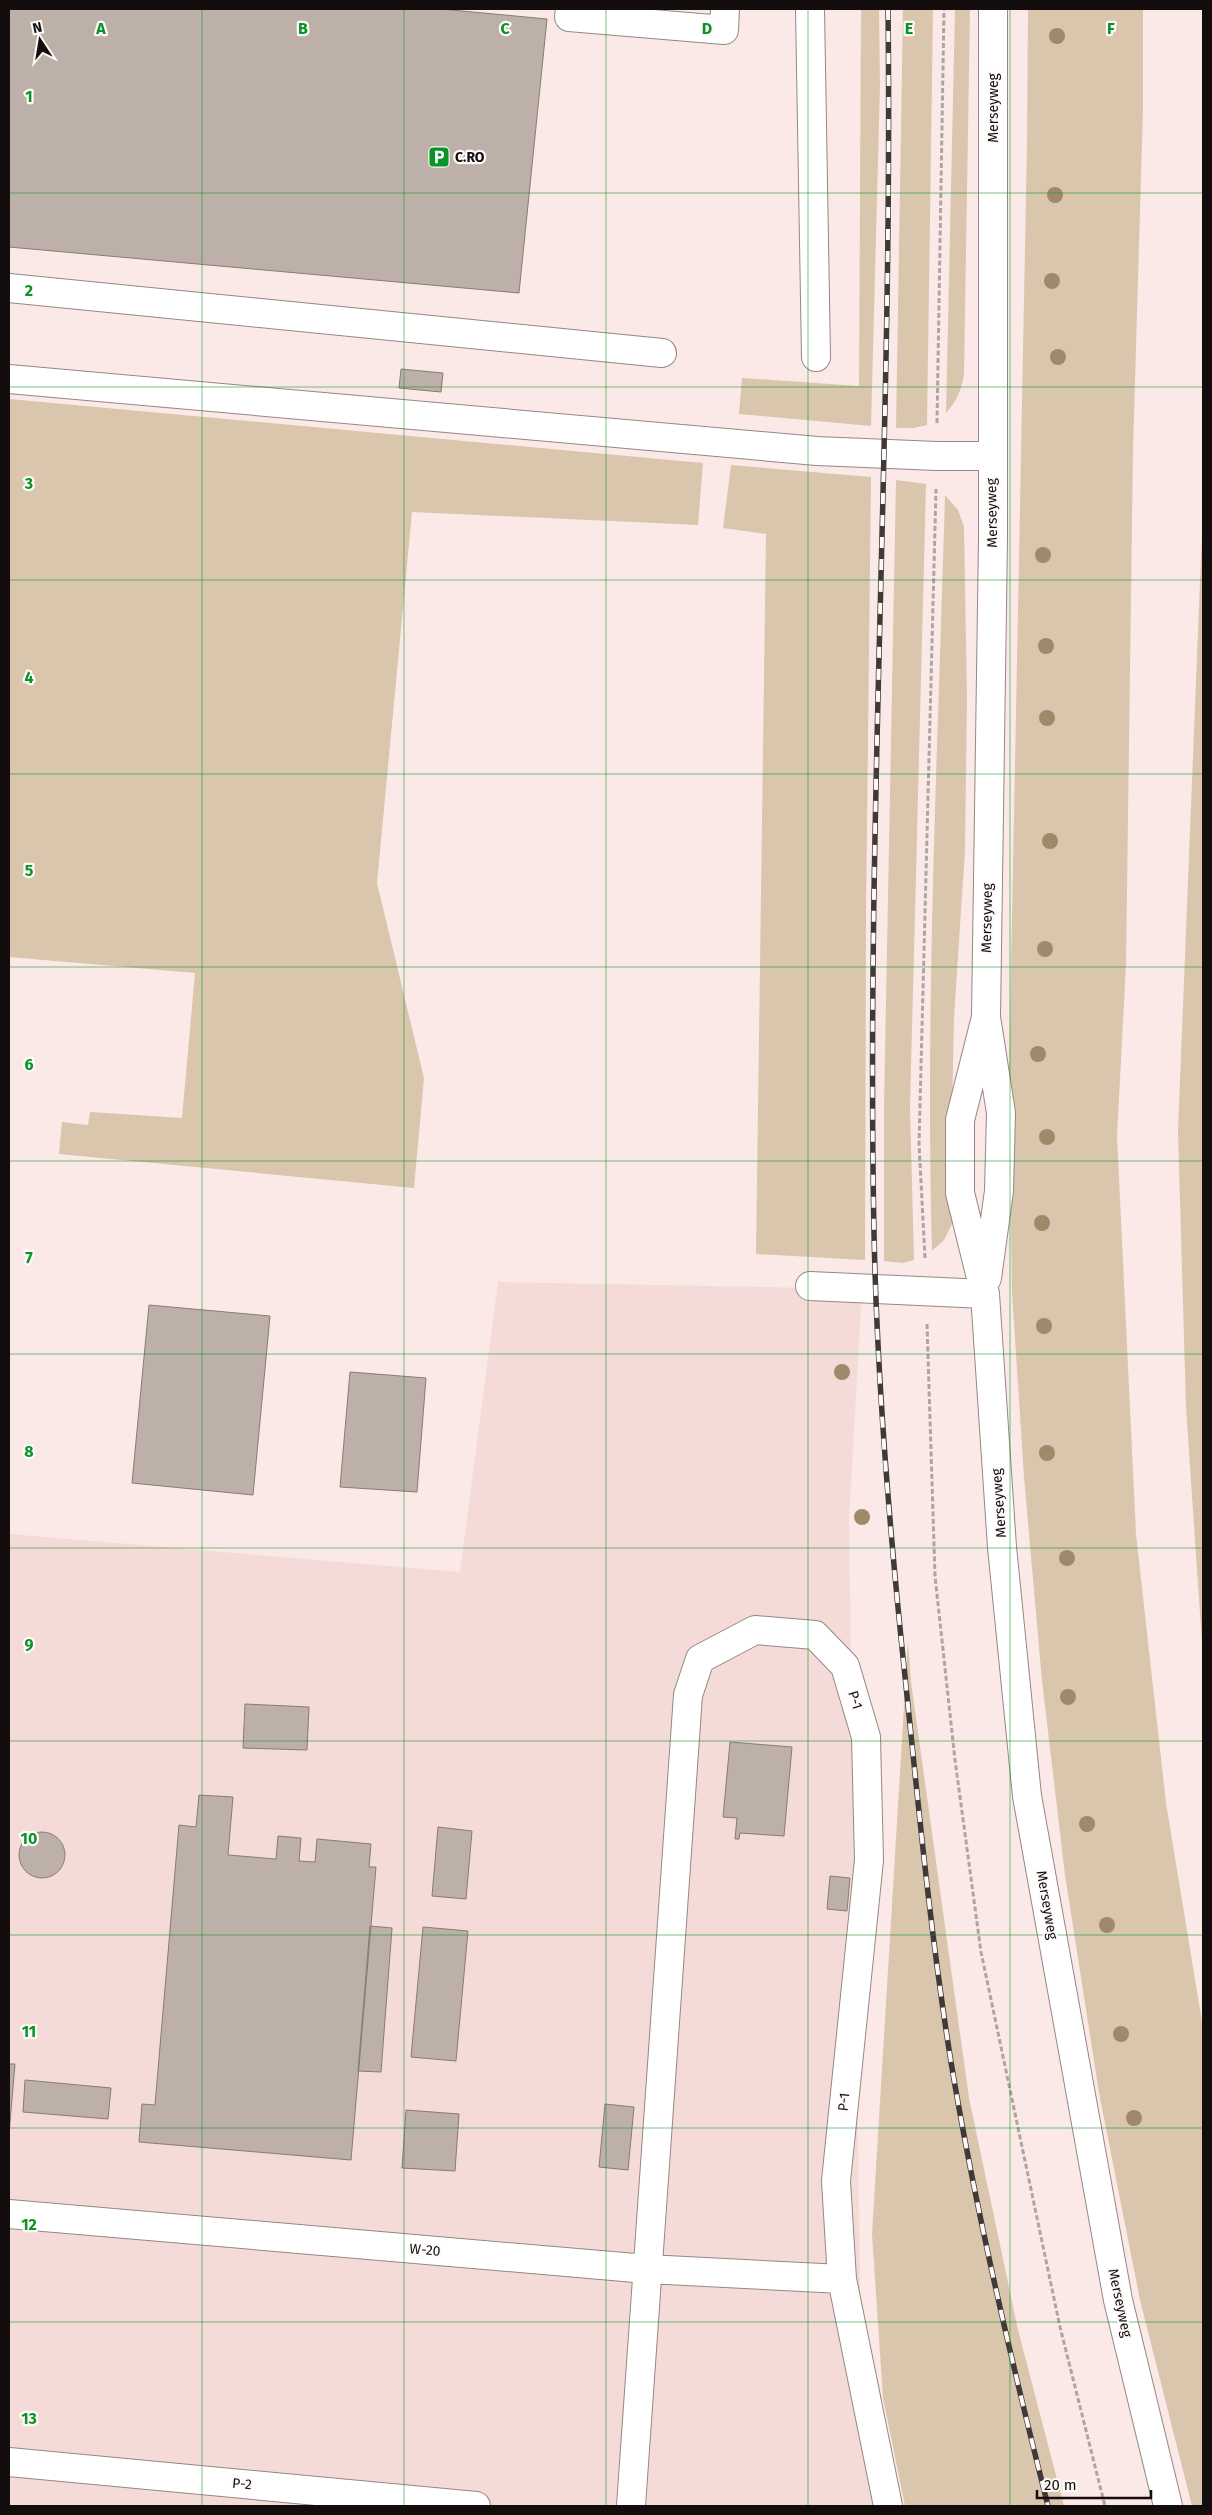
<svg xmlns="http://www.w3.org/2000/svg" width="1212" height="2515" font-family="'Fira Sans',sans-serif">
<style>
.built{fill:#f4dbd7}
.green{fill:#d9c6ad}
.building{fill:#bdb0a8;stroke:#887b74}
.lines{fill:none;stroke-linecap:round;stroke-linejoin:round}
.minor-casing{stroke:#968784;stroke-width:30}
.path{stroke:#b0a3a2;stroke-width:3;stroke-dasharray:5 2.5;stroke-linecap:butt}
.minor{stroke:#fff;stroke-width:28}
.rail-casing{stroke:#403938;stroke-width:5.5}
.rail{stroke:#fefaf9;stroke-width:4;stroke-dasharray:11;stroke-linecap:butt}
.tree{fill:#a0886a}
.grid{fill:none;stroke:#0a9326;stroke-width:1;stroke-opacity:0.55}
.labels{text-anchor:middle;dominant-baseline:central;stroke-width:4.5;stroke-linejoin:round;paint-order:stroke}
.street-label{font-size:14px;fill:#130e0d;stroke:#fefaf9}
.poi-label{font-size:14px;font-weight:bold;fill:#130e0d;stroke:#fefaf9;text-anchor:start}
.grid-label{font-size:16px;text-anchor:middle;font-weight:bold;fill:#0a9326;stroke:#fefaf9;stroke-width:4.5;stroke-linejoin:round;paint-order:stroke}
</style>
<rect width="100%" height="100%" fill="#fae9e7"/>
<path class="built" d="M498,1282L862,1289L849,1520L862,2414L893,2506H9V1534L460,1572Z"/>
<path class="green" d="M861,9H879L880,85L871,426L739,414L742,378L859,386Z
M903,9H933L927,425L914,428H896Z
M955,9H970L964,375C961,390 957,401 946,413Z
M1028,9H1143V108L1133,450L1126,964L1117,1136L1136,1534L1166,1803L1203,2028V2506H1192L1140,2300L1099,2093L1065,1875L1042,1681L1024,1477L1012,1292L1009,1074L1027,145Z
M9,399L703,463L698,525L412,512L377,883L424,1078L414,1188L59,1154L62,1122L88,1125L90,1112L182,1118L195,973L9,957Z
M731,465L871,477L866,914L865,1260L756,1254L766,534L723,528Z
M896,480L926,484L910,1108L914,1260L903,1263L884,1261V1107Z
M945,495L958,510L964,527L967,697L965,850L954,1017L952,1115L953,1222L944,1240L932,1251C925,999 938,747 945,495Z
M1203,507V1658L1186,1407L1178,1131Z
M908,1641L911,1682L969,2098L1018,2330L1064,2506H905L883,2398L872,2234Z"/>
<path class="building" d="M9,9H441L547,19L519,293L9,247Z
M401,369L443,373L441,392L399,388Z
M149,1305L270,1316L253,1495L132,1483Z
M350,1372L426,1378L417,1492L340,1487Z
M245,1704L309,1707L307,1750L243,1748Z
M730,1742L792,1747L784,1836L740,1833L739,1839H735L737,1818L723,1817Z
M199,1795L233,1797L228,1855L276,1859L278,1836L301,1838L299,1861L315,1862L317,1839L371,1844L369,1867H376L351,2160L139,2142L142,2104L155,2105L179,1825L196,1827Z
M438,1827L472,1831L466,1899L432,1896Z
M19 1855a23 23 0 1 1 46 0a23 23 0 1 1-46 0Z
M830,1876L850,1878L847,1911L827,1909Z
M370,1926L392,1928L381,2072L358,2071Z
M423,1927L468,1931L456,2061L411,2057Z
M9,2064H15L9,2134Z
M25,2080L111,2088L108,2119L23,2112Z
M605,2104L634,2107L628,2170L599,2167Z
M406,2110L459,2114L455,2171L402,2168Z"/>
<g class="lines">
<g class="minor-casing">
<path id="minor" d="M570,9L569,17L724,30L725,9
M810,9L816,357
M9,288L662,353
M9,379L817,451L937,456H991
M986,1017L960,1120V1193L985,1294L1002,1547L1027,1796L1118,2300L1168,2506
M987,1278L999,1191L1001,1113L986,1017L993,538V9
M810,1286L985,1294
M9,2214L647,2269L842,2279
M9,2462L476,2506
M631,2506L688,1695L700,1659L755,1630L815,1635L845,1666L866,1737L869,1860L836,2181L842,2279L888,2506"/>
</g>
<path class="path" d="M937,423L944,9
M925,1258L919,1144L936,489
M927,1324L935,1576L955,1760L981,1952L1060,2327L1105,2506"/>
<use href="#minor" class="minor"/>
<g class="rail-casing">
<path id="rail" d="M888,9C893,417 866,825 874,1233C877,1385 890,1536 906,1686C919,1812 931,1938 951,2062C976,2212 1011,2359 1048,2506"/>
</g>
<use href="#rail" class="rail"/>
</g>
<g class="tree">
<circle cx="1057" cy="36" r="8"/>
<circle cx="1055" cy="195" r="8"/>
<circle cx="1052" cy="281" r="8"/>
<circle cx="1058" cy="357" r="8"/>
<circle cx="1043" cy="555" r="8"/>
<circle cx="1046" cy="646" r="8"/>
<circle cx="1047" cy="718" r="8"/>
<circle cx="1050" cy="841" r="8"/>
<circle cx="1045" cy="949" r="8"/>
<circle cx="1038" cy="1054" r="8"/>
<circle cx="1047" cy="1137" r="8"/>
<circle cx="1042" cy="1223" r="8"/>
<circle cx="1044" cy="1326" r="8"/>
<circle cx="842" cy="1372" r="8"/>
<circle cx="1047" cy="1453" r="8"/>
<circle cx="862" cy="1517" r="8"/>
<circle cx="1067" cy="1558" r="8"/>
<circle cx="1068" cy="1697" r="8"/>
<circle cx="1087" cy="1824" r="8"/>
<circle cx="1107" cy="1925" r="8"/>
<circle cx="1121" cy="2034" r="8"/>
<circle cx="1134" cy="2118" r="8"/>
</g>
<path class="grid" d="M202,9V2506M404,9V2506M606,9V2506M808,9V2506M1010,9V2506M9,193H1203M9,387H1203M9,580H1203M9,774H1203M9,967H1203M9,1161H1203M9,1354H1203M9,1548H1203M9,1741H1203M9,1935H1203M9,2128H1203M9,2322H1203"/>
<defs>
<g id="parking-square" transform="scale(1.125)"><rect x="-9" y="-9" width="18" height="18" rx="4" fill="#0a9326" stroke="#fefaf9"/><path d="M-3.5-5.5H1a3.5 3.5 0 0 1 0 7H-1V5.5H-3.5ZM-1-3.4V-.6H.8a1.4 1.4 0 0 0 0-2.8Z" fill="#fff"/></g>
</defs>
<g fill-rule="evenodd">
<use href="#parking-square" x="439" y="157"/>
</g>
<g class="labels">
<g class="street-label">
<text transform="translate(993 108) rotate(-90)">Merseyweg</text>
<text transform="translate(992 513) rotate(-91)">Merseyweg</text>
<text transform="translate(987 918) rotate(-89)">Merseyweg</text>
<text transform="translate(999 1503) rotate(-94)">Merseyweg</text>
<text transform="translate(855 1700) rotate(73)">P-1</text>
<text transform="translate(1047 1905) rotate(80)">Merseyweg</text>
<text transform="translate(844 2102) rotate(-84)">P-1</text>
<text transform="translate(425 2250) rotate(5)">W-20</text>
<text transform="translate(1120 2303) rotate(78)">Merseyweg</text>
<text transform="translate(242 2484) rotate(5)">P-2</text>
</g>
<g class="poi-label">
<text x="455" y="157">C.RO</text>
</g>
</g>
<g class="grid-label">
<text x="101" y="34">A</text>
<text x="303" y="34">B</text>
<text x="505" y="34">C</text>
<text x="707" y="34">D</text>
<text x="909" y="34">E</text>
<text x="1111" y="34">F</text>
<text x="29" y="102">1</text>
<text x="29" y="296">2</text>
<text x="29" y="489">3</text>
<text x="29" y="683">4</text>
<text x="29" y="876">5</text>
<text x="29" y="1070">6</text>
<text x="29" y="1263">7</text>
<text x="29" y="1457">8</text>
<text x="29" y="1650">9</text>
<text x="29" y="1844">10</text>
<text x="29" y="2037">11</text>
<text x="29" y="2230">12</text>
<text x="29" y="2424">13</text>
</g>
<rect width="1212" height="2515" fill="none" stroke="#130e0d" stroke-width="20"/>
<g transform="translate(40 40) rotate(348)" stroke="#fefaf9" stroke-width="4" paint-order="stroke">
<path d="M0-4L9 19L0 12L-9 19Z" fill="#130e0d"/>
<text y="-8" font-size="14" font-weight="bold" text-anchor="middle" fill="#130e0d">N</text>
</g>
<path d="M1037 2490v8h114v-8" fill="none" stroke="#130e0d" stroke-width="2.5"/>
<text x="1044" y="2490" font-size="15" fill="#130e0d" stroke="#fefaf9" stroke-width="4" paint-order="stroke">20 m</text>
</svg>
